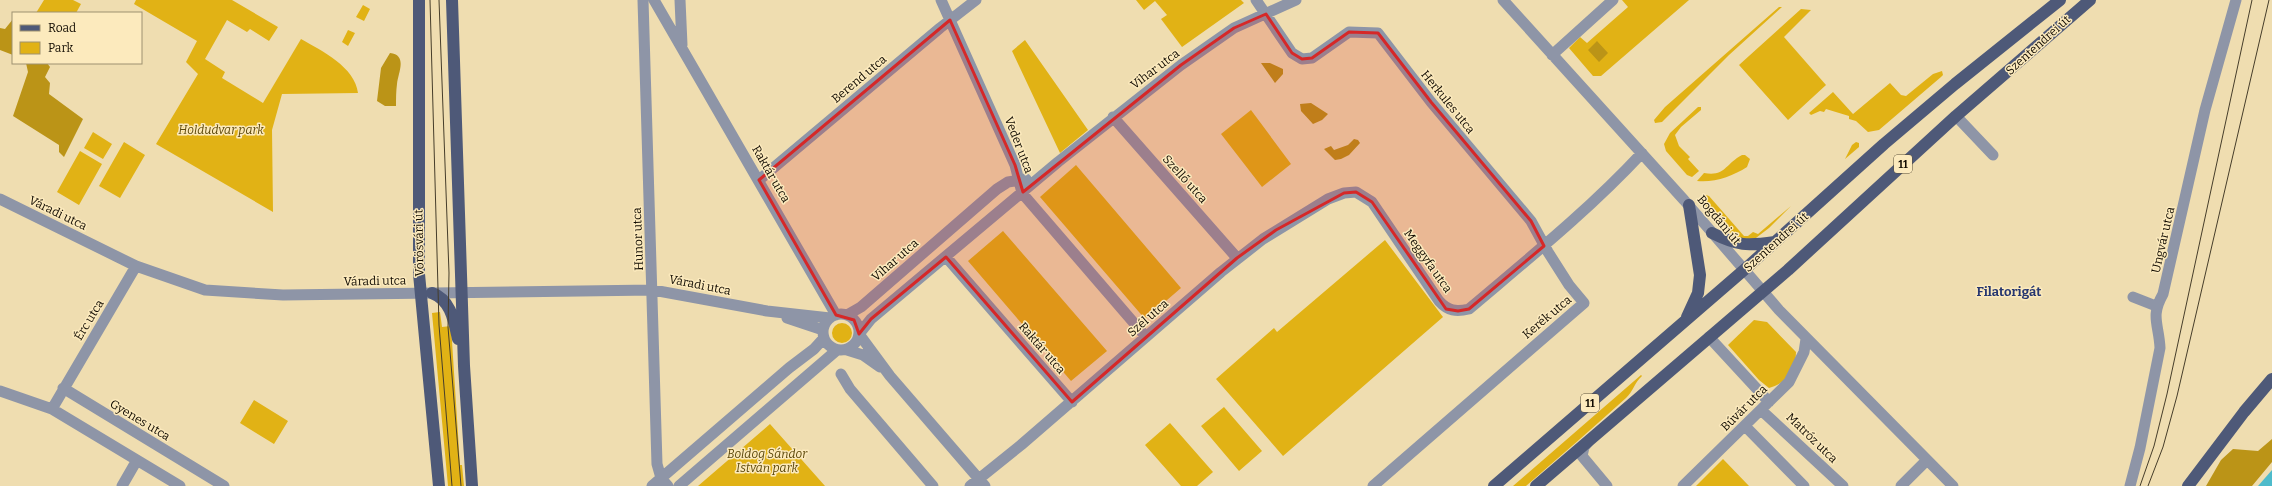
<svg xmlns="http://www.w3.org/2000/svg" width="2272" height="486" font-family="Bitter,serif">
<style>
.green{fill:#e1b215}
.forest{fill:#bb9417}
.water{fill:#4ebbcb}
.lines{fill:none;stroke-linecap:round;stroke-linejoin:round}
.minor{stroke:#8e95a7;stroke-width:11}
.major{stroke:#4e5978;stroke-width:12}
.tram{stroke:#463d2a;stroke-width:1}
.marked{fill:#d62828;fill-opacity:0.2;stroke:#d62828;stroke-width:3;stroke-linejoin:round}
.labels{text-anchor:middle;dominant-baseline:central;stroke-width:3;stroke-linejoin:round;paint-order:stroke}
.shield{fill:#fceabd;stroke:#584e39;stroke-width:1}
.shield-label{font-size:11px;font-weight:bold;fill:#110b00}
.street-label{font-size:12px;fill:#110b00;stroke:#fceabd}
.park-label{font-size:12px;font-style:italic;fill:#5d490b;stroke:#fceabd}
.neighbourhood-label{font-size:13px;font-weight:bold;fill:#273770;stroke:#fceabd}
</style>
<rect width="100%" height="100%" fill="#efddb0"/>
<path class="green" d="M44,0H73L81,4L76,13H36Z
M136,0H232L278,27L269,41L250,29L247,32L227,20L205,59L225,72L222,78L263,103L301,39C322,51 355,67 358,93L282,94L272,130L273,212L156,144L198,74L186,62L197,41L134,4Z
M1136,0H1241L1244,3L1182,47L1161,19L1167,15L1155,1L1144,10Z
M1622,0H1689L1601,76H1593L1569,48L1580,37L1587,43L1628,7Z
M363,5L370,9L364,21L356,17Z
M1779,7H1782L1729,55L1662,122L1655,123L1654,120L1665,107Z
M1801,9L1811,10L1784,37L1826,85L1788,120L1739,65Z
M348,30L355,33L348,46L342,42Z
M1025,40L1088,130L1060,153L1012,51Z
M1942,71L1943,75L1941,77L1879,130L1868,132L1856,121L1849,119V116L1826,109L1824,112L1820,111L1811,115L1809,113L1833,92L1853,114L1890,83L1901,95L1906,96L1933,74Z
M1698,107H1701V110L1681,127L1675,135L1679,146L1690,157L1688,159L1699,171L1692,177L1687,175L1666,151L1664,144L1670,133Z
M1251,110L1291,164L1262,187L1221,134Z
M93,132L112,144L103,159L84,148Z
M124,142L145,155L120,198L99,186Z
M1856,142L1859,143V147L1845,159L1852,145Z
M80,151L102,164L79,205L57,192Z
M1742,155H1745L1750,159L1747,167C1733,176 1714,183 1697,181L1704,173C1725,177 1725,164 1742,155Z
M1076,165L1181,288L1145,319L1040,197Z
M1706,195L1709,196L1744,236H1748L1753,232L1758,234L1791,206L1769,228L1752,241L1735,238L1702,202Z
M1003,231L1107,351L1071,381L968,261Z
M1385,240L1443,317L1283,456L1216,379L1274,328L1277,332Z
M440,312L442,327L451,326L460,465H462L464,486H448L432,313Z
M1754,320L1767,322L1796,352C1796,369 1786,384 1769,388L1759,380L1728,345Z
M832 333a10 10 0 1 1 20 0a10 10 0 1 1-20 0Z
M1641,375L1642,376C1634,383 1633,392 1626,398C1593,428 1559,457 1526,486H1513Z
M254,400L288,421L274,444L240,423Z
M1224,407L1262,451L1239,471L1201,426Z
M1170,423L1213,472L1197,486H1181L1145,445Z
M770,424L825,486H698Z
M1723,459L1749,486H1696Z"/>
<path class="forest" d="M13,19V55L0,50V28L5,29Z
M1597,41L1608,53L1599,62L1588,50Z
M390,53C408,55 398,73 397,84C396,91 396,99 396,106H385L377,101L381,68Z
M26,63H47L50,67L45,77L50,83L49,94L83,119L64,157L59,152V145L13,116L28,72Z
M1261,63H1270L1283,69V74L1275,83Z
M1311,103L1328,114L1322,120L1313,124L1301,111L1300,104Z
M1354,139L1358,140L1360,143L1349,155L1341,159L1335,160L1324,149L1331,146L1334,150L1348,145Z
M2272,439V462L2252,486H2206L2221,460L2233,449L2258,451Z"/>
<path class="water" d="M2272,470V486H2258Z"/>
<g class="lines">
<path class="minor" d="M643,0L657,464L661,478L668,486
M654,0L836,315
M680,0L682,45
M941,0L1015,165L1022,193L1146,337
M1256,0L1292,53L1302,59L1312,58L1349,32L1378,33L1431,102L1531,221L1548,252L1569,285L1584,303L1373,486
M1503,0L1684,200L1779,310L1953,486
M1552,55L1613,0
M1956,116L1993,155
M1113,117L1237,258
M759,180L940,28L976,0
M0,199L136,266L205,290L283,295L653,290L767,311L830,318
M946,257L1072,402
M2133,297L2156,306
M823 332a18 18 0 1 1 36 0a18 18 0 1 1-36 0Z
M847,315L861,307L997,189L1008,182L1026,179
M787,318L823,330
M1709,337L1769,402
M847,350L863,355L880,367
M841,374L850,389L933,486
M63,388L224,486
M0,391L52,409L180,486
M52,409L136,266
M1761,410L1843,486
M1745,426L1804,486
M1588,442L1584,447L1582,456L1607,486
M122,486L137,460
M652,486L789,368L814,349L824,338
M679,486L837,350
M970,486L1021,445L1221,272L1263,239L1328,199L1344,193L1356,192L1372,202L1439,301C1448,311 1456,312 1469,309C1528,259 1589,210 1642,153
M985,486L890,376L859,334L871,319L1058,162L1181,65L1234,28L1296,0
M1683,486L1789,382L1804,352L1806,339
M1901,486L1927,460
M2130,486L2140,448L2160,348C2159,324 2150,317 2163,294L2205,110L2236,0"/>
<path class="major" d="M419,0V274L439,486
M452,0L464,366L472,486
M1712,233C1738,246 1747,246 1775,242
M432,293C451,300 454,321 458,339
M1687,317L1698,293L1700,275L1689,205
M1494,486L1744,270L1884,144L1955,84L2060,0
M1536,486L1788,270L1956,116L2090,0
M2188,486L2244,412L2272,379"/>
<path class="tram" d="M430,0L439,325L452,486
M439,0L449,273L448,327L461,486
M2140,486L2154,446L2167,394L2252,0
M2148,486L2163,447L2177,396L2269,0"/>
</g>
<path class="marked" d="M1266,14L1292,53L1302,59L1312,58L1349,32L1378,33L1431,102L1531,221L1544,246L1469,309L1458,311L1446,309L1372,202L1356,192L1344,193L1276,230L1237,258L1072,402L946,257L871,319L859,334L854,320L836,315L759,180L950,20L1015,165L1023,192L1181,65L1234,28Z"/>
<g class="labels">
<g class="shield">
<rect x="1894" y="155" width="18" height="18" rx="3"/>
<rect x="1581" y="394" width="18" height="18" rx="3"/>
</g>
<g class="shield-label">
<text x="1903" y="164">11</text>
<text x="1590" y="403">11</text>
</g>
<g class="street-label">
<text transform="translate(2038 45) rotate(-42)">Szentendrei út</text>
<text transform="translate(1155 69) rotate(-37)">Vihar utca</text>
<text transform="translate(859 79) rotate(-40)">Berend utca</text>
<text transform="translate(1448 102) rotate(51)">Herkules utca</text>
<text transform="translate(1019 145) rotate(69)">Veder utca</text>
<text transform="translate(771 174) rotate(60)">Raktár utca</text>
<text transform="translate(1185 179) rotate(48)">Szellő utca</text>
<text transform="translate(58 213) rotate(26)">Váradi utca</text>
<text transform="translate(1719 220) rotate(50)">Bogdáni út</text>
<text transform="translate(638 239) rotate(-92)">Hunor utca</text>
<text transform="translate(2163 240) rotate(-77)">Ungvár utca</text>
<text transform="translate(1776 242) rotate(-42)">Szentendrei út</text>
<text transform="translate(419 243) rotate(-91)">Vörösvári út</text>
<text transform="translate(895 260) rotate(-41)">Vihar utca</text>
<text transform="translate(1428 261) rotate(55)">Meggyfa utca</text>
<text transform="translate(375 281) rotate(-1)">Váradi utca</text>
<text transform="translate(700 285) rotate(11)">Váradi utca</text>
<text transform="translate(1547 317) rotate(-40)">Kerék utca</text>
<text transform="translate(1148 318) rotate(-41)">Szél utca</text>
<text transform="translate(89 320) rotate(-59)">Érc utca</text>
<text transform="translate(1042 348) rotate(49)">Raktár utca</text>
<text transform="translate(1744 408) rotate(-45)">Búvár utca</text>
<text transform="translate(140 420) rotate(31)">Gyenes utca</text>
<text transform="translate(1812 438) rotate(44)">Matróz utca</text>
</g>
<g class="park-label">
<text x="221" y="130">Holdudvar park</text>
<text x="767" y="454">Boldog Sándor<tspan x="767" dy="14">István park</tspan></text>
</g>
<g class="neighbourhood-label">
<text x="2009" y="291">Filatorigát</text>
</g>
</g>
<rect x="12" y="12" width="130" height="52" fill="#fceabd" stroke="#9e9171"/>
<rect x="20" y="25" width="20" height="6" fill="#4e5978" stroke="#9e9171"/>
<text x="48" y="32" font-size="12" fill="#110b00">Road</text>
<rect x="20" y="42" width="20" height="12" fill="#e1b215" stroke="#9e9171"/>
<text x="48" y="52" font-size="12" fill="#110b00">Park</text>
</svg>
